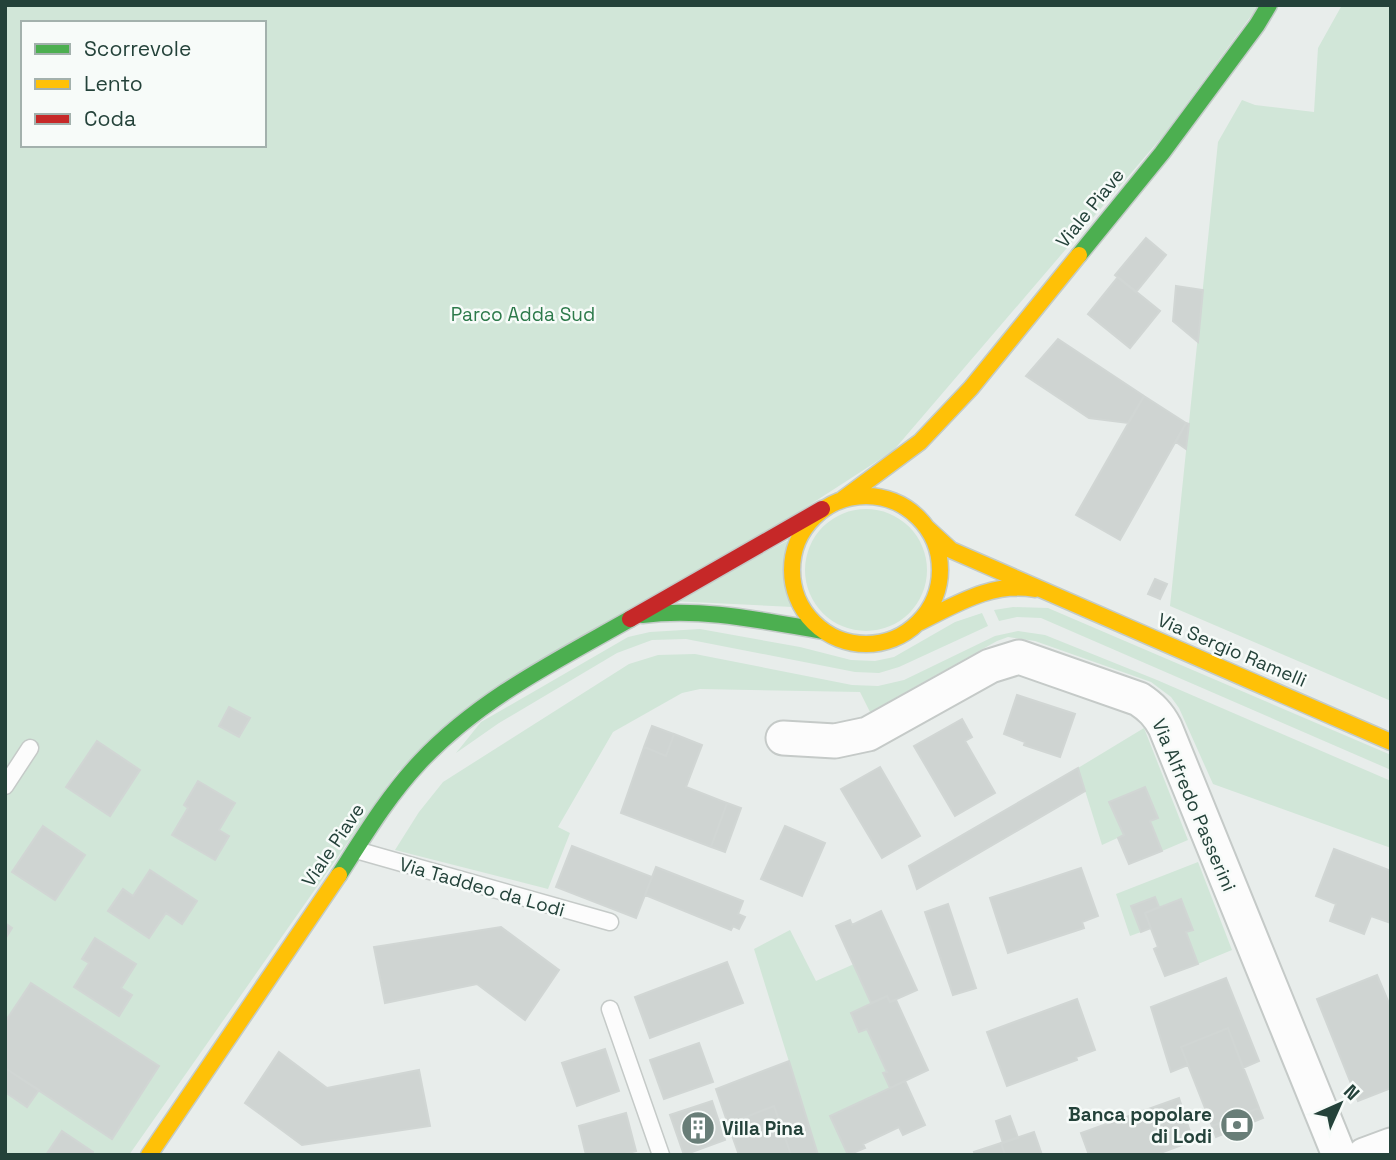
<svg xmlns="http://www.w3.org/2000/svg" width="1396" height="1160" font-family="'Space Grotesk',sans-serif">
<style>
.green{fill:#d1e6d8;fill-rule:evenodd}
.building{fill:#cfd4d2;stroke:#d1d6d4;stroke-width:2}
.lines{fill:none;stroke-linecap:round;stroke-linejoin:round}
.lane-casing{stroke:#c5cac8;stroke-width:19}
.street-casing{stroke:#c5cac8;stroke-width:37}
.fast-casing{stroke:#c3cbc8;stroke-width:19}
.slow-casing{stroke:#c3cbc8;stroke-width:19}
.jam-casing{stroke:#c3cbc8;stroke-width:19}
.lane{stroke:#fcfcfc;stroke-width:16}
.street{stroke:#fcfcfc;stroke-width:33}
.fast{stroke:#4caf50;stroke-width:16}
.slow{stroke:#ffc107;stroke-width:16}
.jam{stroke:#c62828;stroke-width:16}
.labels{text-anchor:middle;dominant-baseline:central;stroke-width:5;stroke-linejoin:round;paint-order:stroke}
.street-label{font-size:19px;fill:#24423a;stroke:#f7fbf9}
.park-label{font-size:19px;fill:#2d7a4b;stroke:#f7fbf9}
.poi-label{font-size:19px;font-weight:bold;fill:#24423a;stroke:#f7fbf9;text-anchor:end}
</style>
<rect width="100%" height="100%" fill="#e8edeb"/>
<path class="green" d="M5,5H1259L1162,137L893,451L398,771L129,1155H5ZM23,23H264V145H23Z
M1342,5H1391V701L1170,606L1218,142L1242,100L1255,105L1314,112L1318,48Z
M805 570a61 61 0 1 1 122 0a61 61 0 1 1-122 0Z
M789,540C782,564 783,584 793,607L671,601Z
M1013,607L1048,608L1391,755V770L1041,618L1017,617L999,621L994,610Z
M982,613L988,626L899,667L879,673L855,672L686,639L652,640L617,653L499,723L456,753L481,722L628,637L650,632L700,629L800,647L851,660L875,661L894,657L955,622Z
M1018,631L1045,635L1157,680L1391,781V848L1213,784L1179,708L1171,697L1151,682L1035,641L1008,637L997,641L870,712L860,692L700,689L682,693L613,732L558,827L570,833L548,889L395,850L419,812L443,782L629,664L658,655L695,654L852,685L878,686L904,680L995,636Z
M1144,728L1188,840L1162,851L1150,821L1157,817L1144,787L1110,802L1124,835L1102,845L1078,768Z
M1198,862L1232,950L1198,964L1186,932L1193,929L1181,899L1159,907L1155,897L1131,906L1141,932L1130,936L1116,894Z
M790,930L816,981L854,964L871,1003L851,1013L859,1032L867,1029L887,1072L884,1073L890,1088L830,1116L848,1155H818L754,949Z"/>
<path class="building" d="M1146,238L1166,255L1136,292L1115,275Z
M1118,277L1160,311L1130,348L1088,314Z
M1176,286L1203,290L1198,342L1173,321Z
M1058,339L1144,396L1128,423L1089,418L1026,376Z
M1144,396L1186,423L1120,540L1076,515Z
M1186,423L1189,424L1186,449L1176,442Z
M1155,579L1167,584L1160,599L1148,594Z
M1017,695L1075,714L1060,757L1024,745L1025,742L1004,734Z
M229,707L250,718L239,737L219,726Z
M962,719L972,737L965,741L995,793L955,816L914,746Z
M652,726L674,734L666,756L644,747Z
M674,734L702,745L686,787L727,803L711,847L621,813L644,747L666,756Z
M97,741L140,770L110,816L66,787Z
M880,767L920,836L882,858L841,789Z
M1078,768L1085,791L917,889L909,866Z
M198,781L235,803L219,830L229,836L215,860L172,835L188,808L184,805Z
M1145,787L1158,818L1150,821L1162,851L1129,864L1118,838L1124,835L1109,802Z
M727,803L741,808L725,852L711,847Z
M43,826L85,855L55,900L12,872Z
M785,826L825,843L802,896L761,879Z
M572,846L652,877L636,918L556,887Z
M1334,849L1391,871V923L1371,916L1364,934L1330,921L1336,904L1316,896Z
M656,867L743,901L738,914L745,917L739,929L733,926L731,930L645,895Z
M1081,868L1098,916L1082,922L1084,928L1008,953L990,898Z
M150,870L197,901L182,924L166,913L149,938L108,911L123,889L133,896Z
M1155,897L1159,907L1145,913L1151,928L1141,932L1131,906Z
M1181,899L1193,930L1186,932L1198,964L1165,976L1154,949L1158,947L1145,913Z
M948,904L976,988L953,995L925,912Z
M881,911L917,990L890,1002L887,996L871,1003L836,926L850,920L852,925Z
M5,923L12,928L5,939Z
M501,927L559,970L525,1020L477,984L385,1003L374,947Z
M95,938L136,964L121,988L132,995L119,1016L74,987L89,963L82,959Z
M727,962L743,1003L650,1038L635,997Z
M1377,975L1391,1008V1088L1358,1101L1317,999Z
M1226,978L1259,1061L1243,1068L1228,1028L1181,1047L1188,1065L1171,1072L1151,1007Z
M31,983L159,1066L112,1139L5,1068V1022Z
M887,996L890,1002L896,1000L928,1070L890,1088L883,1073L887,1072L867,1029L859,1032L851,1013Z
M1077,999L1095,1050L1076,1057L1077,1060L1007,1086L987,1032Z
M1228,1028L1259,1108L1212,1126L1181,1047Z
M699,1043L713,1082L664,1099L650,1060Z
M605,1049L619,1091L577,1106L562,1063Z
M279,1052L327,1088L419,1070L430,1126L302,1145L245,1103Z
M789,1061L818,1155H791L774,1106L728,1124L716,1089Z
M5,1068L39,1090L27,1107L5,1092Z
M905,1081L925,1125L903,1135L899,1127L863,1144L865,1148L848,1155L830,1116Z
M1179,1098L1193,1141L1155,1155H1089L1081,1133Z
M712,1101L725,1140L684,1155L670,1115Z
M774,1106L791,1155H739L728,1124Z
M1259,1108L1263,1118L1216,1137L1212,1126Z
M626,1113L636,1151L621,1155H586L579,1126Z
M1010,1116L1018,1138L1003,1143L996,1121Z
M62,1131L93,1152L92,1155H46Z
M1034,1132L1042,1155H1005L1001,1143Z
M1001,1143L1005,1155H975L974,1152Z"/>
<g class="lines">
<g class="lane-casing">
<path id="lane" d="M5,786L30,748
M356,850L610,922
M610,1009L661,1155"/>
</g>
<g class="street-casing">
<path id="street" d="M783,738L835,741L868,734L990,666L1019,657L1139,699C1151,707 1158,714 1165,727L1339,1155
M1364,1155L1391,1145"/>
</g>
<g class="fast-casing">
<path id="fast" d="M1079,255L1162,153L1257,25L1269,5
M642,615C703,607 763,621 823,631
M339,875C364,836 388,796 420,762C479,699 556,661 630,619"/>
</g>
<g class="slow-casing">
<path id="slow" d="M792 570a74 74 0 1 1 148 0a74 74 0 1 1-148 0Z
M843,499L920,442L971,388L1079,255
M927,528L951,550L1391,742
M918,623C955,605 992,581 1035,589
M149,1155L339,875"/>
</g>
<g class="jam-casing">
<path id="jam" d="M630,619L822,509"/>
</g>
<use href="#lane" class="lane"/>
<use href="#street" class="street"/>
<use href="#fast" class="fast"/>
<use href="#slow" class="slow"/>
<use href="#jam" class="jam"/>
</g>
<defs>
<g id="bank-disc" transform="scale(1.75)"><circle r="9.5" fill="#697e78" stroke="#f7fbf9"/><path d="M-6-4H6V4H-6ZM0-2.3a2.3 2.3 0 1 0 0 4.6a2.3 2.3 0 1 0 0-4.6Z" fill="#fff"/></g>
<g id="building-disc" transform="scale(1.75)"><circle r="9.5" fill="#697e78" stroke="#f7fbf9"/><path d="M-4-6H4V6H1V3H-1V6H-4ZM-2.5-4.3h1.7v1.8h-1.7ZM.8-4.3h1.7v1.8H.8ZM-2.5-1h1.7V.8h-1.7ZM.8-1h1.7V.8H.8Z" fill="#fff"/></g>
</defs>
<g fill-rule="evenodd">
<use href="#bank-disc" x="1237" y="1125"/>
<use href="#building-disc" x="698" y="1128"/>
</g>
<g class="labels">
<g class="street-label">
<text transform="translate(1090 208) rotate(-51)">Viale Piave</text>
<text transform="translate(1232 650) rotate(23)">Via Sergio Ramelli</text>
<text transform="translate(1194 805) rotate(67)">Via Alfredo Passerini</text>
<text transform="translate(333 845) rotate(-56)">Viale Piave</text>
<text transform="translate(482 887) rotate(16)">Via Taddeo da Lodi</text>
</g>
<g class="park-label">
<text x="523" y="314">Parco Adda Sud</text>
</g>
<g class="poi-label">
<text x="1212" y="1114">Banca popolare<tspan x="1212" dy="22">di Lodi</tspan></text>
<text x="722" y="1128" text-anchor="start">Villa Pina</text>
</g>
</g>
<rect width="1396" height="1160" fill="none" stroke="#24423a" stroke-width="14"/>
<rect x="21" y="21" width="245" height="126" fill="#f7fbf9" stroke="#a3b1ad" stroke-width="2"/>
<rect x="35" y="44" width="35" height="10" fill="#4caf50" stroke="#a3b1ad" stroke-width="2"/>
<text x="84" y="56" font-size="21" fill="#24423a">Scorrevole</text>
<rect x="35" y="79" width="35" height="10" fill="#ffc107" stroke="#a3b1ad" stroke-width="2"/>
<text x="84" y="91" font-size="21" fill="#24423a">Lento</text>
<rect x="35" y="114" width="35" height="10" fill="#c62828" stroke="#a3b1ad" stroke-width="2"/>
<text x="84" y="126" font-size="21" fill="#24423a">Coda</text>
<g transform="translate(1340 1104) rotate(45)" stroke="#f7fbf9" stroke-width="5" paint-order="stroke">
<path d="M0-5L12 26L0 18L-12 26Z" fill="#24423a"/>
<text y="-10" font-size="19" font-weight="bold" text-anchor="middle" fill="#24423a">N</text>
</g>
</svg>
